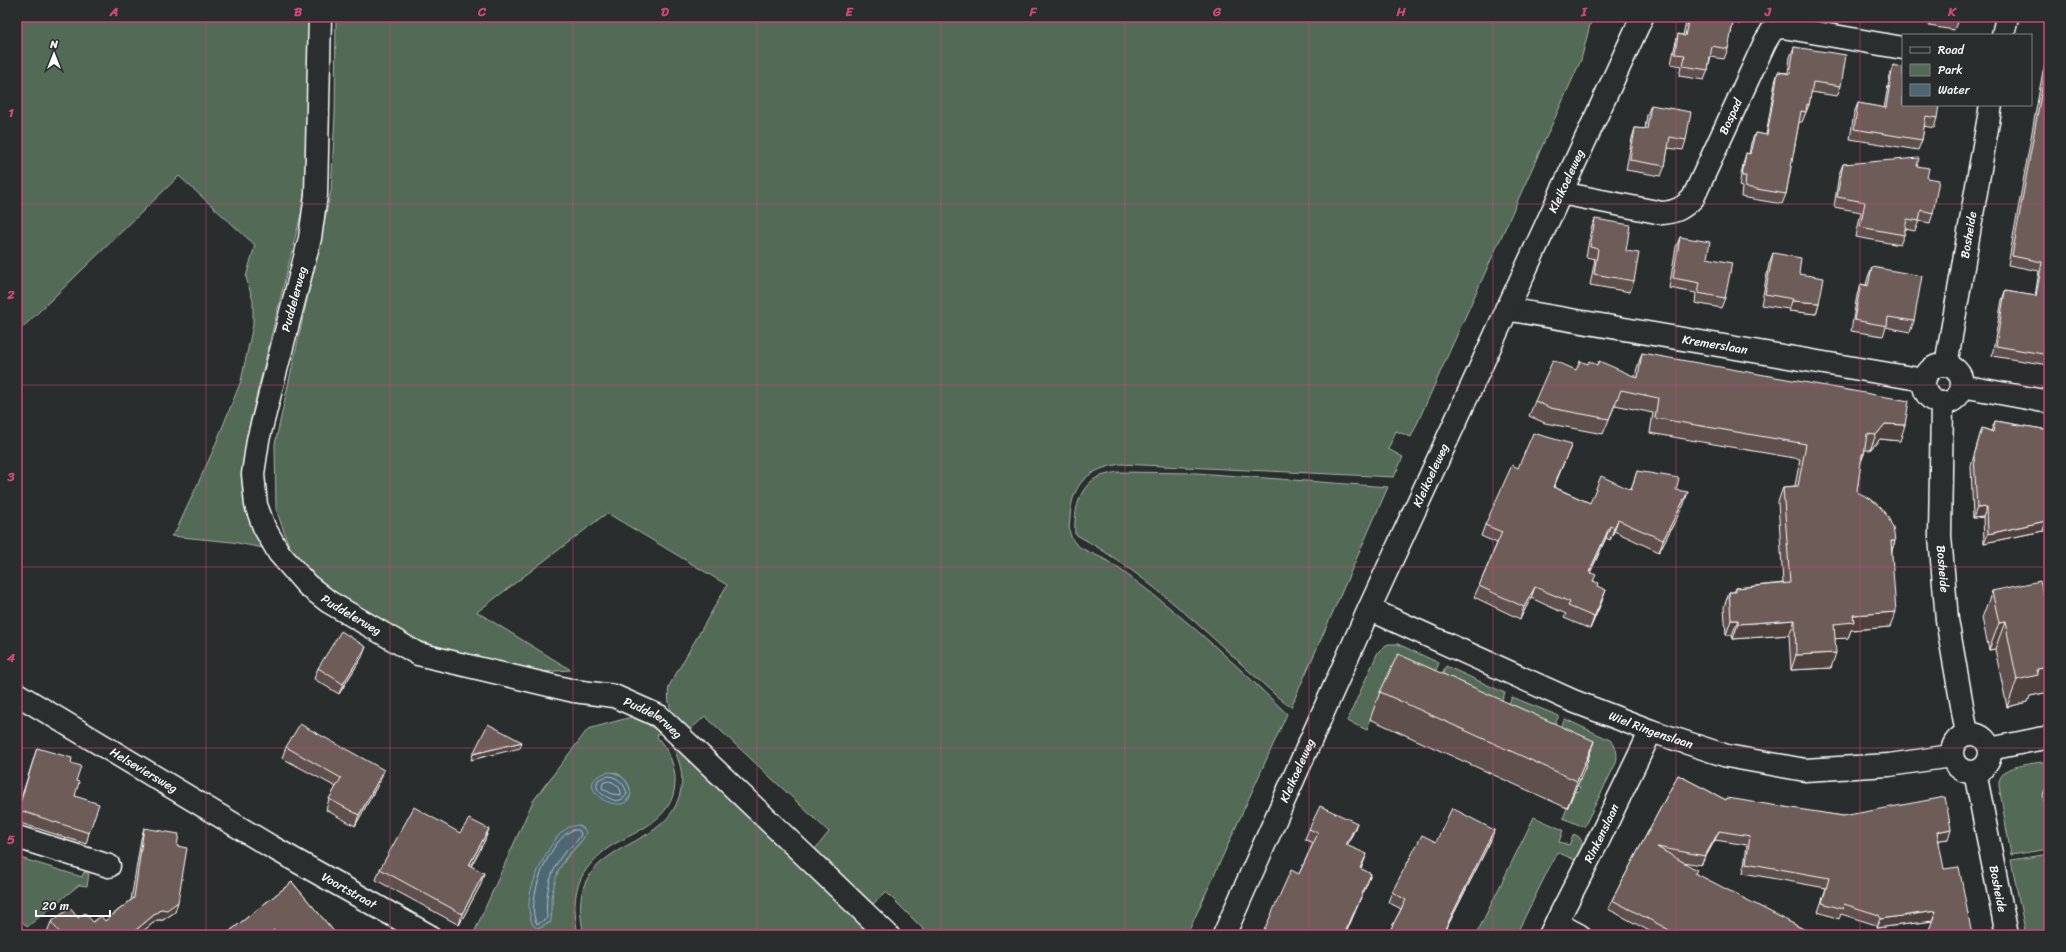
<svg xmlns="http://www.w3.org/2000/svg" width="2066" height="952" font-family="Sriracha,sans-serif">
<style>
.green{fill:#536a56;stroke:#a9b4aa;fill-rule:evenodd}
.water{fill:#4d6772;stroke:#94a4aa}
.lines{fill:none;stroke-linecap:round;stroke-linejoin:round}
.shore{stroke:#b8c2c7;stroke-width:1}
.street-casing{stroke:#fff;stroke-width:25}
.secondary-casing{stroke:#fff;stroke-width:25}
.street{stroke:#2a2d2e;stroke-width:22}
.secondary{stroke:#2a2d2e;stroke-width:22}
.wall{fill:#5f4f4d;stroke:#fff}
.shaded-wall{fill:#4d403e;stroke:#fff}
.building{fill:#6e5c59;stroke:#fff}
.grid{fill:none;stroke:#ce467c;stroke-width:1;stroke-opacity:0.55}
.labels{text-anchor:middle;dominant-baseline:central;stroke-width:4;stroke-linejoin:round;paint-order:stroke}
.street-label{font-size:12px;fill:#fff;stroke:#2a2d2e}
.neatline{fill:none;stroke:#ce467c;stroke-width:1.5}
.grid-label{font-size:13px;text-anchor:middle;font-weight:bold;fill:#ce467c}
</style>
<rect width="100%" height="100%" fill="#2a2d2e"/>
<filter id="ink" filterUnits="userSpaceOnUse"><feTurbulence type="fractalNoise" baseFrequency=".025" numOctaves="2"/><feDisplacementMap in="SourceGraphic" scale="8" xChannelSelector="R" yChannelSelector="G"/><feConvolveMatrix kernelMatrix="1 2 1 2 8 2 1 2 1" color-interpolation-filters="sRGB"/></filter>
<g filter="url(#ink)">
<path class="green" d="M17,17H311V145L302,210L247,435L246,490L263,548L232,542L171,536L176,531L212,453L241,381L253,325V301L246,277L255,245L179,176L17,333Z
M336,17H1592L1581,60L1411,437L1396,431L1388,449L1403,457L1394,477L1121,464C1088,469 1072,483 1070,517C1069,527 1068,534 1075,543C1080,550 1101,556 1109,562C1120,569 1130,577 1141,585C1192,624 1241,669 1287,714L1187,935H929L886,892L873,904L815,849L829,832L705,716L689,731C673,716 666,708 669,686L727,585L607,513L477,612L571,670L541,672L472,657L401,635L344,601L319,582L291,552L276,509L275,444L331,191L335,114Z
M1117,472L1197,473L1388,487L1291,707L1282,701C1216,642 1153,577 1075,534C1074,515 1077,492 1093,480C1100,475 1110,474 1117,472Z
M1388,644H1398L1439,663L1425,697L1370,719L1367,730L1347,721L1378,652L1383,647Z
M1446,666L1505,693L1491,726L1431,700Z
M1512,697L1559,716L1542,749L1497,729Z
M635,716L659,732L657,737C669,751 676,766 675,784C673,816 643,829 618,842C606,848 594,859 586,870C572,889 574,913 578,935H473L533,801L588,729ZM614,772C625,776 634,788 629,800L602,799L595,793ZM559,836L583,839C571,854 559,863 554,882C550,895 555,914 548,924L533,925C521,895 542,860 559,836Z
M1565,719L1610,740C1617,746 1618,755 1616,763L1584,827L1563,818L1574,791L1578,792L1580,787L1577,786L1585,768L1549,752Z
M668,739L876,935H584C580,917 578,897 586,881C607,841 666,842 679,797C686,774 679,758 668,739Z
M2049,761V795L2043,796L2049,825V849L2011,855L1999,786C1997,764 2033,764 2049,761Z
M1534,817L1563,830L1559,842L1569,845L1574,834L1579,837L1584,845L1575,860L1557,852L1516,935H1476Z
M2049,854V935H2026L2011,860Z
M17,857L82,877L84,872L89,874L87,886L79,885L27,927L17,916Z"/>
<path class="water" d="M609,772C620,773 629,781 631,794L625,803C604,810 573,780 609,772Z
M578,825L583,828L586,832L583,839L566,857L558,871L551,897V922L543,925V927L537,928L533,925C529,916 528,905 530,894C534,877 550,839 566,829C569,826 574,826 578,825Z"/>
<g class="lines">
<path class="shore" d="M609,776C618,777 625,784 627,794L623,799L616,801C607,797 592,792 598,780Z
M609,781C615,782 622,788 621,795L612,794L602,788L603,783Z
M573,830H579L581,834C577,843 570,847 564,853C549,872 545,896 547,919L537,924C524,903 550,837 573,830Z"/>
<g class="street-casing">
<g id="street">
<path id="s1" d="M320,17L316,195L310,238L258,440L253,474L256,505L264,527L279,553L307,585L329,602L418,654L574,691L614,696L659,716L888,935"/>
<path d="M2003,35L2007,17"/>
<path id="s2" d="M1561,193L1662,213C1676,212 1683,208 1693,198L1765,42L1773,29L1783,27L1903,48"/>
<path id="s3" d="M1506,309L1924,380"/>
<path id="s4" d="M1946,365L1991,105"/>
<circle cx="1943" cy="384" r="19"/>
<path d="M1962,386L2049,402"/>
<path id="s5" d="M1942,403L1940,536L1947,620L1967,734"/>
<path id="s6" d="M1369,609L1573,701L1651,731L1727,756L1805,770L1889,765L1951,756"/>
<path id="s7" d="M17,694L270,846L428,935"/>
<circle cx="1971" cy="753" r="19"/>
<path d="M1990,749L2049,737"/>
<path id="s8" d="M1975,772L2007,935"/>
<path d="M17,837L109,866"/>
<path d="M1556,923L1579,935"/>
<path id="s9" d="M1550,935L1599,839L1651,731"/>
</g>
</g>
<g class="secondary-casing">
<g id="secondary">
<path id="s10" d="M1224,935L1369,609L1642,17"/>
</g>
</g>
<use href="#street" class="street"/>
<use href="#secondary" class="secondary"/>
</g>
<path class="wall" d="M1687,17H1742L1740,24L1733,23L1728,49L1724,59L1711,57L1708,70L1704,80L1679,76L1681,66L1671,64L1675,45L1678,34L1683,35Z
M1930,17H1959L1954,30L1929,26Z
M1794,47L1841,86L1837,96L1811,92L1809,105L1802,122H1799L1786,194L1782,204L1741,197L1742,187L1739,186L1743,164L1746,153L1749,154L1751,143L1755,133L1766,135L1775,82L1778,72L1788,73L1790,57Z
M2047,61L2049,62V365L1992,356L2002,300L2005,291L2035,296L2039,271L2008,265L2043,71Z
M1893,65L1937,118L1934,128L1924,126L1922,140L1918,150L1850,139L1854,113L1858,103L1884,108L1890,75Z
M1651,105L1686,140L1683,150L1668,148L1665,166L1661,176L1626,170L1632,138L1635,128L1645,129L1647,115Z
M1843,164L1917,166L1927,178L1933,213L1930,223L1919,221L1915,231L1905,229L1904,235L1900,245L1856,237L1861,212L1834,207L1839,174Z
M1595,219L1626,251L1634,281L1630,292L1590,285L1595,259L1586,257L1591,229Z
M1680,237L1707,258L1725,298L1721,308L1695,303L1696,293L1669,288L1676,247Z
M1773,253L1799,274L1819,303L1816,314L1789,311V309L1761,305L1769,264Z
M1872,267L1914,321L1910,332L1886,327L1883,336L1851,331L1857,295L1861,284L1866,285L1868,277Z
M1642,353L1900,441L1880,439L1870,450H1865L1864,454L1861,462L1857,492L1895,541L1892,550L1890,627L1851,630L1848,638H1835L1831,668L1791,670L1789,635L1733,639L1732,635H1726L1724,607L1729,592H1734L1736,588L1783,583L1778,502L1783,487L1795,486L1800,459L1650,433L1653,413L1615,405L1603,434L1545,423L1529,416L1535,401L1576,370L1588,364L1597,365L1635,377L1637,368Z
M1995,421L2049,430V532L2043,531L1984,543L1983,517L1973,518L1971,466L1982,428L1991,431Z
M1572,444L1567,455L1554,487L1590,503L1631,489L1637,471L1676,490L1684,504L1659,552L1614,531L1610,540L1606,538L1590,573L1594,581L1597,586L1602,601L1590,629L1564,618L1566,614L1531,598L1520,619L1474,597L1479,586L1497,543L1481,536L1485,525L1518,468Z
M1992,591L2043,594L2049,593V692L2030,696L2028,702L2007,707L1995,649L1989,650L1982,618Z
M362,657L339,694L314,679L318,668Z
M1380,692L1594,741L1585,768L1567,808L1370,719Z
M286,747L380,781L355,826L326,810L329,799L336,787L282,758Z
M37,748L71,763L76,781L75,796L89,833L86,844L17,822V811Z
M1678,775L1726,800L1843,816L1948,839L1939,840L1933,921L1876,928V925L1841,914L1839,919L1818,912L1826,888L1743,873L1747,845L1715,840L1701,865L1683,862L1695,874L1815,935H1657L1608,909L1612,900Z
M2049,779V825L2043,796Z
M1357,823L1353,833L1347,845L1363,864L1361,869L1371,874L1367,884L1345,935H1262L1299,874L1313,843L1305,839L1309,829Z
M144,828L177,846L175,912L163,920H157L138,935H50L47,932L51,922H93L105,921L131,900L141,839Z
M1494,830L1491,840L1443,935H1388L1401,909L1388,902L1392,892L1436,842Z
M460,833L485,840L471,866L481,884L459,925L376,880L380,869Z
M292,882L337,935H225Z"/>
<path class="shaded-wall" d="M1792,301L1819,303L1816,314L1789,311Z
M1885,424L1905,425L1900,441L1880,439L1870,450L1876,435Z
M1572,444L1567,455L1549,498L1553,487Z
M1862,454H1864L1858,469Z
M1688,492L1684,504L1659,552L1663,540Z
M1987,507L1983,517L1973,518L1977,508Z
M1618,520L1614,531L1610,540L1614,528Z
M2046,521L2043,531L1984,543L1988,534Z
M1610,526L1606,538L1585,584L1589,572Z
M1891,541H1895L1890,556Z
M1535,587L1531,598L1520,619L1524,607Z
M1606,590L1602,601L1590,629L1594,617Z
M1896,612L1890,627L1851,630L1848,638L1829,639L1834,624L1853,615Z
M1731,620H1738L1732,635H1726Z
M1795,620L1789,635L1733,639L1738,624Z
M2005,622L1995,649L1989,650L1999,623Z
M366,647L362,657L339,694L343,684Z
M1836,653L1831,668L1791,670L1796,655Z
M2049,667V692L2030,696L2028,702L2007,707L2017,680L2037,669Z
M1594,741L1585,768L1567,808L1577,781Z
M522,742L520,748L471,760L473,754Z
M384,770L380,781L355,826L359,815Z
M1357,823L1353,833L1343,855L1346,845Z
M489,829L485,840L466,876L469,865Z
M1951,829L1948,839L1934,841L1937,832Z
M1494,830L1491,840L1443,935H1442Z
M1719,831L1715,840L1701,865L1705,856Z
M1367,854L1363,864L1356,878L1360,868Z
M484,873L481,884L459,925L462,914Z
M1371,874L1367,884L1345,935H1344Z
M178,902L175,912L163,920H157L138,935H130L161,909Z
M1936,911L1933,921L1876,928L1880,919Z
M274,930L272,935H267Z"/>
<path class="building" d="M1689,17H1734L1728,49L1712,46L1708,70L1683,66L1685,55L1675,54L1678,34L1685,36Z
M1942,17H1959L1958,20Z
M1794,47L1846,55L1841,86L1813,82L1809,105L1807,104L1806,112L1801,111L1786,194L1745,187L1746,176H1742L1746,153L1750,154L1755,133L1767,135L1778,72L1790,74Z
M2047,61L2049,62V355L1996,346L2005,291L2036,296L2042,262L2012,256Z
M1893,65L1903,67V105H1939L1937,118L1926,116L1922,140L1854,129L1858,103L1886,108Z
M1651,105L1691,112L1686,140L1670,137L1665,166L1630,160L1635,128L1647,129Z
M1919,158L1917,166L1929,168L1927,178L1939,180L1933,213L1921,210L1919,221L1907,219L1904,235L1860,227L1865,202L1837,197L1843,164Z
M1595,219L1630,225L1626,251L1639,253L1634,281L1594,274L1598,249L1590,247Z
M1680,237L1710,242L1707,258L1732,263L1725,298L1698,293L1700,283L1673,278Z
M1773,253L1801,258L1799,274L1824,278L1819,303L1792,301L1793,299L1765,294Z
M1872,267L1922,276L1914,321L1888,317L1887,326L1854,320L1861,284L1868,286Z
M1642,353L1909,401L1905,425L1885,424L1876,435L1867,434L1864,454H1862L1857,492L1871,499L1880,507L1888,517L1893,528L1895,541H1891L1896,612L1853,615L1854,622L1834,624L1836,653L1796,655L1795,620L1738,624V620H1731L1729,592H1736V588L1790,583L1783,487L1798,486L1806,444L1655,418L1658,398L1621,390L1609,419L1550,408L1535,401L1553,360L1576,370L1580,361L1588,364L1589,361L1597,365L1599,361L1638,378Z
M1995,421L2049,430V521H2046L1988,534L1987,507L1977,508L1974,456L1982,428L1993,432Z
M1533,433L1572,444L1553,487L1590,503L1601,476L1631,490L1637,471L1679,478L1676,490L1688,492L1663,540L1618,520L1614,528L1610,526L1589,572L1596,575L1593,581L1598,583L1597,586L1606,590L1594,617L1568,606L1570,602L1535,587L1524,607L1479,586L1502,532L1485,525L1512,465L1518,468Z
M2040,581L2043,594L2049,593V667L2037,669L2038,675L2017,680L2005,622L1999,623L1992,591Z
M341,631L366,647L343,684L318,668Z
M1398,654L1594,741L1577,781L1380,692Z
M300,724L384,770L359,815L329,799L341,778L286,747Z
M488,724L522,742L473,754Z
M37,748L72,758L71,763L81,766L76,781L79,782L75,796L99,804L89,833L18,810Z
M1678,775L1726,800L1727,798L1843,816L1945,797L1951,829L1937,832L1944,869L1959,867L1972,935H1927L1936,911L1880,919L1879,915L1844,904L1843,909L1822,903L1829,878L1746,863L1750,836L1719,831L1705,856L1657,847L1697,870L1695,873L1815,935H1679L1612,900Z
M1320,806L1357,823L1346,845L1367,854L1360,868L1371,874L1344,935H1262L1291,870L1299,874L1318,833L1309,829Z
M414,807L460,833L469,819L489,829L469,865L484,873L462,914L380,869Z
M1452,808L1494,830L1442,935H1391L1388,934L1406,900L1392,892L1422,835L1436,842Z
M144,828L179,834L177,846L187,848L178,902L167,910L161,909L130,935H58L60,933L51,922L70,908L78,918L85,913L93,922L101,916L105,921L134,898Z
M292,882L337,935H279L274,930L267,935H225Z"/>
</g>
<path class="grid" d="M206,17V935M390,17V935M573,17V935M757,17V935M941,17V935M1125,17V935M1309,17V935M1493,17V935M1676,17V935M1860,17V935M17,204H2049M17,385H2049M17,567H2049M17,748H2049"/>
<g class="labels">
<g class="street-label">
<text stroke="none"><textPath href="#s2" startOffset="228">Bospad</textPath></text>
<text stroke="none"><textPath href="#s10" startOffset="828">Kleikoeleweg</textPath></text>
<text stroke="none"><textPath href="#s4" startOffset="132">Bosheide</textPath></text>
<text transform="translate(294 299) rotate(-75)">Puddelerweg</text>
<text stroke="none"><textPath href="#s3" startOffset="212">Kremerslaan</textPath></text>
<text stroke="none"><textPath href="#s10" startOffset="504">Kleikoeleweg</textPath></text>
<text stroke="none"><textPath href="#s5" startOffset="166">Bosheide</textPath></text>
<text stroke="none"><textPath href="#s1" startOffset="645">Puddelerweg</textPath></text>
<text stroke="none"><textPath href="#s1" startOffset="968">Puddelerweg</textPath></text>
<text stroke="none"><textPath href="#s6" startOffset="307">Wiel Ringenslaan</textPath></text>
<text stroke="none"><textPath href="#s10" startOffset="180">Kleikoeleweg</textPath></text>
<text stroke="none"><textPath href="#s7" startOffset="148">Helseviersweg</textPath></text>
<text stroke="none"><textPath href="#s9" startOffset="114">Rinkenslaan</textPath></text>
<text stroke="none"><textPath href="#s8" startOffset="119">Bosheide</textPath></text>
<text stroke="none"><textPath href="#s7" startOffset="386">Voortstraat</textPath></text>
</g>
</g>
<rect width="2066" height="952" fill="none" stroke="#2a2d2e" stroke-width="44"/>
<rect x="1902" y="34" width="130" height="72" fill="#2a2d2e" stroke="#7f8182"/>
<rect x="1910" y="47" width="20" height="6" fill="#2a2d2e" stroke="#7f8182"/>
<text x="1938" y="54" font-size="12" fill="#ffffff">Road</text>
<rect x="1910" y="64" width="20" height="12" fill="#536a56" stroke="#7f8182"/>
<text x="1938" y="74" font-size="12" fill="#ffffff">Park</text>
<rect x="1910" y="84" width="20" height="12" fill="#4d6772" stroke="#7f8182"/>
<text x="1938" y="94" font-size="12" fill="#ffffff">Water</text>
<g transform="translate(54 54)" stroke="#2a2d2e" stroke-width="3" paint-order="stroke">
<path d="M0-3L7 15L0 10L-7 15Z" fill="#ffffff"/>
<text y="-6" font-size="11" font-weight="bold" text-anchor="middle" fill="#ffffff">N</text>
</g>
<path d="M36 910v6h74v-6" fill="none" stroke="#ffffff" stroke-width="2"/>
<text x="42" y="910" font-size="12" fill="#ffffff" stroke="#2a2d2e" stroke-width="3" paint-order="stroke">20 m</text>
<rect x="22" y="22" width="2022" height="908" class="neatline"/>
<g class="grid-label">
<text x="114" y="16">A</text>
<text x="298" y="16">B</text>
<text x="482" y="16">C</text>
<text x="665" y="16">D</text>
<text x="849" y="16">E</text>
<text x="1033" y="16">F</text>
<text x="1217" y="16">G</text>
<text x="1401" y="16">H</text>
<text x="1584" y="16">I</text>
<text x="1768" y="16">J</text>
<text x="1952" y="16">K</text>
<text x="11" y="117">1</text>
<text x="11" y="299">2</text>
<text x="11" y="481">3</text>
<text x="11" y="662">4</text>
<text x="11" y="844">5</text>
</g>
</svg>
